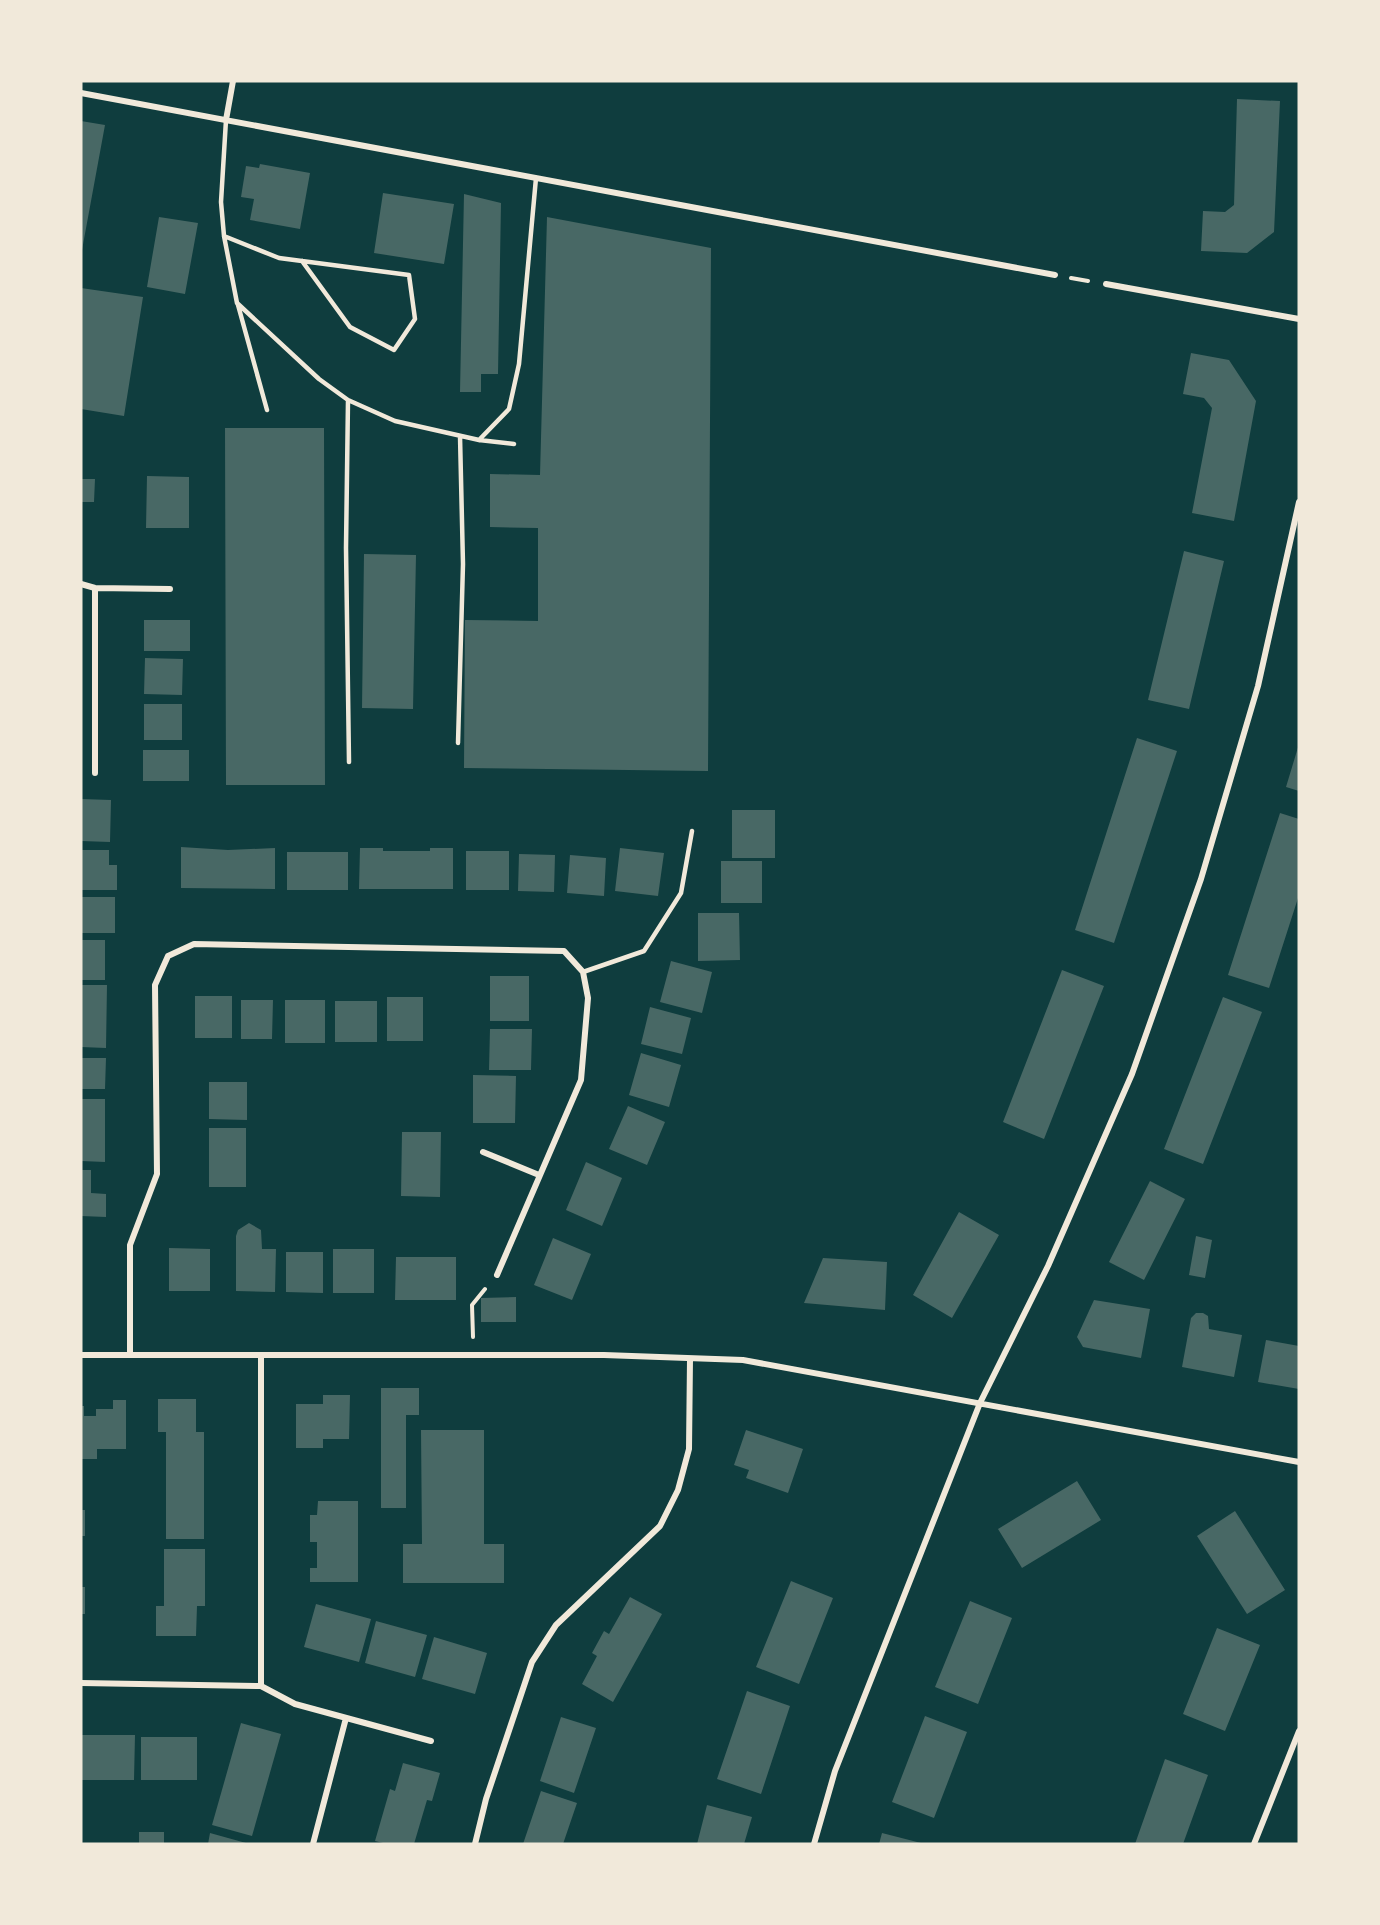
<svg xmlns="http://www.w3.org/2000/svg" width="1380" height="1925" font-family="'DM Sans',sans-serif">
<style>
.building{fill:#486865}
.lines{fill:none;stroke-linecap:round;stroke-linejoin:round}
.path{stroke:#f1e9da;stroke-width:4}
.service{stroke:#f1e9da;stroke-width:4.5}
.minor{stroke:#f1e9da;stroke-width:6}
</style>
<rect width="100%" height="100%" fill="#0f3d3e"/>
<path class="building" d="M1237,99L1280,101L1274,232L1247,253L1201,251L1203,211L1225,212L1234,205Z
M81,121L105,125L82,250L81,249Z
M260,164L310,173L300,229L250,220L254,199L241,197L246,166L259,168Z
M383,193L454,204L444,264L374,253Z
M464,194L501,203L498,374H481V392H460Z
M159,217L198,223L185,294L147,287Z
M547,217L711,248L708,771L464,768L465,620L538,621V528L490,527V474L540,475Z
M81,288L143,297L124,416L81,409Z
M1191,353L1229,360L1256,401L1234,521L1192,513L1212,408L1204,398L1183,394Z
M225,428H324L325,785H226Z
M147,476L189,477V528H146Z
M82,479H95L94,502H81Z
M1184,551L1224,561L1189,709L1148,700Z
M364,554L416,555L413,709L362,708Z
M144,620H190V651H144Z
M145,658L183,659L182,695L144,694Z
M144,704H182V740H144Z
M1137,738L1177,751L1114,943L1075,930Z
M1299,744V791L1286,787Z
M143,750H189V781H143Z
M81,799L111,800L110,842L81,841Z
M732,810H775V858H732Z
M1280,813L1299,819V895L1269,988L1228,975Z
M181,847L228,850L275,848V889L181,888Z
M360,848H383V851H430V848H453V889H359Z
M620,848L664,853L658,896L615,891Z
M81,850H109V865H117V890H81Z
M466,851H509V890H466Z
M287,852H348V890H287Z
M519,854L555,855L554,892L518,891Z
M570,855L606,858L604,896L567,893Z
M721,861H762V903H721Z
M81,897H115V933H81Z
M698,913H739L740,960L698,961Z
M81,940H105V980H81Z
M671,961L712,972L702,1013L660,1002Z
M1062,970L1104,986L1044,1139L1003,1122Z
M490,976H529V1021H490Z
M81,985H107L106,1048L81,1047Z
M195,996H232V1038H195Z
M387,997H423V1041H387Z
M1223,997L1262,1012L1203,1164L1164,1149Z
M241,1000H273L272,1039H241Z
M285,1000H325V1043H285Z
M335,1001H377V1042H335Z
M650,1007L691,1018L682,1054L641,1044Z
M490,1029H532L531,1070H489Z
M641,1053L681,1065L669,1107L629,1095Z
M81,1058H106L105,1089H81Z
M473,1075L516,1076L515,1123H473Z
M209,1082H247V1120L209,1119Z
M81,1099H105V1162L81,1161Z
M628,1106L665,1122L647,1165L609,1149Z
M209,1128H246V1187H209Z
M402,1132H441L440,1197L401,1196Z
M586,1162L622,1178L602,1226L566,1210Z
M81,1170H91V1193L106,1194V1217L81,1216Z
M1150,1181L1185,1199L1144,1280L1109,1262Z
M959,1212L999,1235L952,1318L913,1295Z
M249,1223L261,1230L262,1249H276L275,1292L236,1291V1236L238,1230Z
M1196,1236L1212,1240L1205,1278L1189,1275Z
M553,1238L591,1254L572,1300L534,1285Z
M169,1248L210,1249V1291H169Z
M333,1249H374V1293H333Z
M286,1252H323V1293L286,1292Z
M396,1257H456V1300H395Z
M823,1258L887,1262L885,1310L804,1303Z
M516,1297V1322H481V1298Z
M1094,1300L1150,1309L1141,1358L1083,1347L1077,1337Z
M1196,1313H1203L1208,1316L1209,1329L1242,1335L1234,1377L1182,1367L1191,1318Z
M1266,1340L1299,1346V1389L1258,1382Z
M381,1388H419V1415H406V1508H381Z
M323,1395H350L349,1439H323V1448H296V1404H323Z
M158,1399H196V1432H204V1539H166V1432H158Z
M113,1400H126V1449H97V1459H81V1406H84V1416H96V1409H113Z
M421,1430H484V1544H504V1583H403V1544H422Z
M746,1430L803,1449L788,1493L746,1478L749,1470L734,1465Z
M1077,1481L1101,1520L1022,1568L998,1529Z
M318,1501H358V1582H310V1568H317V1542H310V1515H317Z
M81,1510H85V1536H81Z
M1235,1511L1285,1590L1247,1614L1197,1536Z
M164,1549H205V1606H197L196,1636H156V1606H164Z
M791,1581L833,1598L799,1684L756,1667Z
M81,1587H85V1614H81Z
M630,1597L662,1614L613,1702L582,1684L597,1656L592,1653L604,1631L609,1634Z
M970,1601L1012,1618L978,1704L935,1687Z
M316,1604L371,1619L359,1662L304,1647Z
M376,1621L427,1635L415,1677L365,1663Z
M1217,1628L1260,1645L1225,1731L1183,1714Z
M434,1637L487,1653L475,1694L422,1679Z
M747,1691L790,1706L761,1794L717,1779Z
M925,1716L967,1732L934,1818L892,1802Z
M561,1717L596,1728L574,1793L540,1781Z
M241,1723L281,1734L252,1836L212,1825Z
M81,1735H135L134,1780H81Z
M141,1737H197V1780H141Z
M1165,1759L1208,1775L1183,1844H1135Z
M403,1763L440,1773L432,1801L427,1800L414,1844H387L375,1841L390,1789L395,1791Z
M541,1791L577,1803L563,1844H523Z
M707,1805L752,1817L744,1844H697Z
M139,1832H164V1844H139Z
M210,1833L246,1843V1844H208Z
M882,1833L921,1843V1844H879Z"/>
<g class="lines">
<path class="path" d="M1071,278L1088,281
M473,1337L472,1305L485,1289"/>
<path class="service" d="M226,120L221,202L224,236L237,303L319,379L348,400L395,421L479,440L514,444
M224,236L279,258L409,275L415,319L394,350L350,327L302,261
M238,305L267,410
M348,400L346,548L349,762
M479,440L509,409L519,364L536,178
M458,743L463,564L460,436
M583,972L644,951L681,893L692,831"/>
<path class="minor" d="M81,93L1055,275
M226,120L233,81
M1106,284L1299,319
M81,584L95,588L170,589
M95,588V773
M483,1152L539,1175
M81,1355H604L743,1360L1299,1462
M130,1355V1245L157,1174L155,985L168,956L194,944L564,951L583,972L588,998L581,1080L497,1275
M81,1683L261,1686L295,1704L431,1741
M261,1686V1355
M313,1844L346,1718
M475,1844L486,1799L532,1662L556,1625L660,1526L678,1490L689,1449L690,1359
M814,1844L835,1771L980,1403L1048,1266L1132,1074L1201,879L1258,686L1299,502
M1254,1844L1299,1731"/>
</g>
<rect width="1380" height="1925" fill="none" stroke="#f1e9da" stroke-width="165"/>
</svg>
